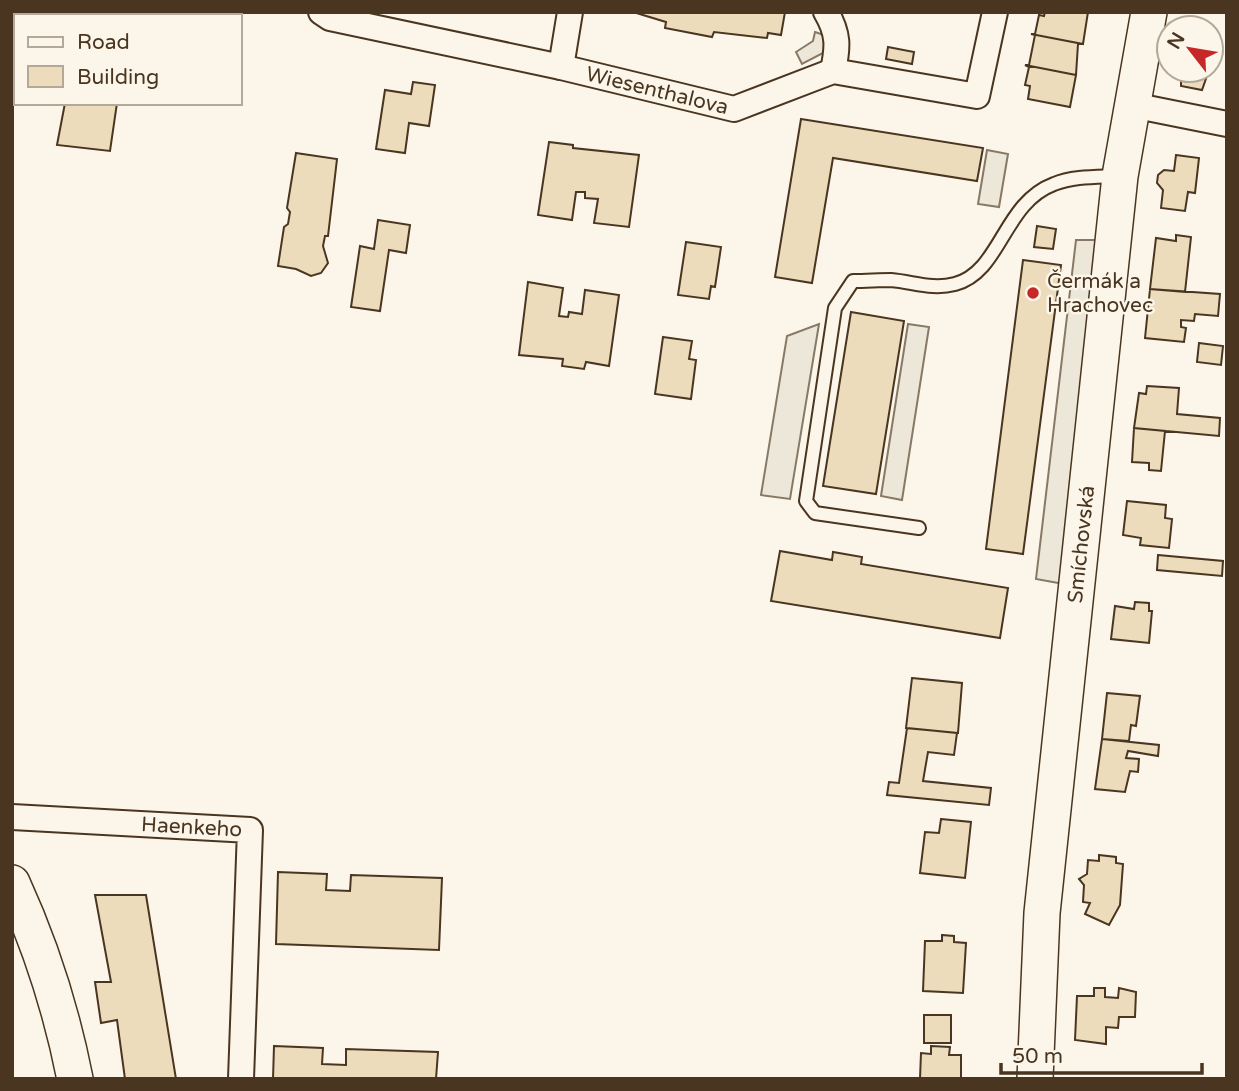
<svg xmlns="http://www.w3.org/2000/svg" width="1239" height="1091" font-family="'Varela Round',sans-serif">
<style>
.parking{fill:#ede7d9;stroke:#887966;stroke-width:2}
.building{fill:#ecdcbc;stroke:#4a3520;stroke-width:2}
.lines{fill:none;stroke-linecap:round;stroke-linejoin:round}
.lane-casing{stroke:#4a3520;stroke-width:16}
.street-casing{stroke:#4a3520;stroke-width:28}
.secondary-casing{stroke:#4a3520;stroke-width:38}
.lane{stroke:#fbf6e9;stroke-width:12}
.street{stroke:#fbf6e9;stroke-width:24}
.secondary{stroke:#fbf6e9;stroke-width:35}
.poi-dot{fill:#c62828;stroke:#fbf6e9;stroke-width:2.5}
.labels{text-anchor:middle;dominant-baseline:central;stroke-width:5;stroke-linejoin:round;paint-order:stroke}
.street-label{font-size:21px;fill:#4a3520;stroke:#fbf6e9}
.poi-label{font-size:21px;fill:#4a3520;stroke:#fbf6e9;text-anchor:start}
</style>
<rect width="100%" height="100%" fill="#fbf6e9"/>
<path class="parking" d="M815,32L830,37L823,53L802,64L796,52L813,41Z
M987,150L1008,154L999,207L978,204Z
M1076,240H1100L1064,584L1036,579Z
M819,324L790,499L761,495L787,336Z
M908,324L929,327L902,500L881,496Z"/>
<path class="building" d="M633,12H785L781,35L768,33L767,38L714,32L712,37L665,28L666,22Z
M1045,12H1088L1083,44L1031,34H1035L1039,15L1044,16Z
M1031,34L1083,44H1078L1076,75L1025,65H1029L1035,35Z
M888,47L914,52L912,64L886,59Z
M1025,65L1076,75L1070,107L1028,99L1030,86L1025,85L1029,67Z
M1181,70H1209L1202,90L1181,86Z
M413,82L435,85L429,126L409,123L405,153L376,149L385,90L411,94Z
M65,103H117L110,151L57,145Z
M801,119L983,148L977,181L833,158L812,283L775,277Z
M549,142L573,145V148L639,155L629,227L594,223L598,199L585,198V192H576L572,220L538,215Z
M296,153L337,159L328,236H325L323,246L328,263L321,273L311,276L296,269L278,266L284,227L288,224L290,212L287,208Z
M1176,155L1199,158L1195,193L1188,192L1185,211L1161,208L1163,190L1157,183L1158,175L1164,170L1174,171Z
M378,220L410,225L406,253L389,250L380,311L351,307L360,246L374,249Z
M1037,226L1056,229L1053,249L1034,247Z
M1176,235L1191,237L1185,292L1150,289L1156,238L1176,241Z
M686,242L721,247L715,287L711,286L709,299L678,295Z
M1023,260L1061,265L1023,554L986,549Z
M528,282L563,288L559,316L568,317L569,312L582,314L585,290L619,295L609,366L586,362L584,369L562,366L563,359L519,355Z
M1150,289L1220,294L1218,316L1195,314L1194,321L1181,320V327L1186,328L1184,342L1145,338Z
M851,312L904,321L876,494L823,486Z
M663,337L692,341L689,359L696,360L691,399L655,394Z
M1199,343L1223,346L1221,365L1197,362Z
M1147,386L1179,388L1177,414L1220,418L1219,436L1134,428L1139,393L1146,394Z
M1134,428L1165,431L1161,471L1149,470V463L1132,462Z
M1127,501L1166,505L1165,518L1172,519L1169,548L1140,545L1141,538L1123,535Z
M780,551L832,560L833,552L862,557L861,564L1008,588L1000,638L771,601Z
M1158,555L1223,561L1222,576L1157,570Z
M1135,602L1149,603V611H1152L1149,643L1111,639L1115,606L1134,609Z
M912,678L962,683L958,733L906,728Z
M1107,693L1140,696L1136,726L1131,725L1129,741L1102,739Z
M907,728L957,733L954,755L928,752L923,781L991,788L989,805L887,795L889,782L899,783Z
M1102,739L1159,745L1158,756L1128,751L1126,758L1139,759L1138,772L1130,771L1125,792L1095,789Z
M941,819L971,822L965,878L920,873L925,832L939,833Z
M1099,855L1116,857V863L1123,864L1120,905L1109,925L1085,914L1090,903L1083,902L1084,885L1079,879L1087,874L1088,860L1099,861Z
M278,872L327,874L326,890L350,891L351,875L442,878L439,950L276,944Z
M95,895H146L176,1079H125L117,1020L101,1023L95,982H111Z
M942,935L954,936V942L966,943L963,993L923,991L925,941H942Z
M1094,988H1105V997L1118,998L1119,988L1136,992L1135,1017H1119L1118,1028L1106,1027V1044L1075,1040L1077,996H1094Z
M924,1015H951V1043H924Z
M274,1046L323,1048L322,1064L346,1065V1049L438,1052L436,1079H273Z
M931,1046L950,1047L949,1055H961V1079H920L921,1053L931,1054Z"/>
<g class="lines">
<g class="lane-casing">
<path id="lane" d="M919,528L815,513L806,501L835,308L853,281C866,281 879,280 891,280C914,282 932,290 955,284C1001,272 1003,203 1054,184C1073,176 1097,177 1118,176"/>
</g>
<g class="street-casing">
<g id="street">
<path id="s1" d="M321,12L330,18L561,67L734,109L833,71L977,96L995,12"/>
<path d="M826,12C839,34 838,47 833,71"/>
<path d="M561,67L570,12"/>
<path d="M1132,105L1227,124"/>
<path id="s2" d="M12,817L250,830L241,1079"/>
</g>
</g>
<g class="secondary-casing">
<g id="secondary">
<path d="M12,883C40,944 62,1013 75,1079"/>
<path id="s3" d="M1035,1079L1042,913L1120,176L1149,12"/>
</g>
</g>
<use href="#lane" class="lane"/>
<use href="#street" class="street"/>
<use href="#secondary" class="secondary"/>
</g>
<circle class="poi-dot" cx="1033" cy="293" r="7"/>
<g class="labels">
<g class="street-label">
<text stroke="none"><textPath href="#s1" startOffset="346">Wiesenthalova</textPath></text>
<text stroke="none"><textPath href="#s3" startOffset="537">Smíchovská</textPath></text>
<text stroke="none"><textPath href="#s2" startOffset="180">Haenkeho</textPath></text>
</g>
<g class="poi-label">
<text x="1047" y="281">Čermák a<tspan x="1047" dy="24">Hrachovec</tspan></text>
</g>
</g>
<rect width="1239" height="1091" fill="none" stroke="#4a3520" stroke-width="28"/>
<rect x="14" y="14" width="228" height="91" fill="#fbf6e9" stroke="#b4a999" stroke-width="2"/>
<rect x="28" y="37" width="35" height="10" fill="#fbf6e9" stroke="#b4a999" stroke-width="2"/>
<text x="77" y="49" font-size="21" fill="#4a3520">Road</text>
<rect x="28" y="66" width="35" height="21" fill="#ecdcbc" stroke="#b4a999" stroke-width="2"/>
<text x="77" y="84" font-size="21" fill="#4a3520">Building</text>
<g transform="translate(1190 49) rotate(301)"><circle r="33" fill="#fbf6e9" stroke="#b4a999" stroke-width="2"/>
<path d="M0-5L12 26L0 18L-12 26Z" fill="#c62828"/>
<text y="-10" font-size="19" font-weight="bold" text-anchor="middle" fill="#4a3520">N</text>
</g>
<path d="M1001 1063v10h201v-10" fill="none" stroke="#4a3520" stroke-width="3.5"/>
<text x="1012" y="1063" font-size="21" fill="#4a3520" stroke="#fbf6e9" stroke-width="5" paint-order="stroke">50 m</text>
</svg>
